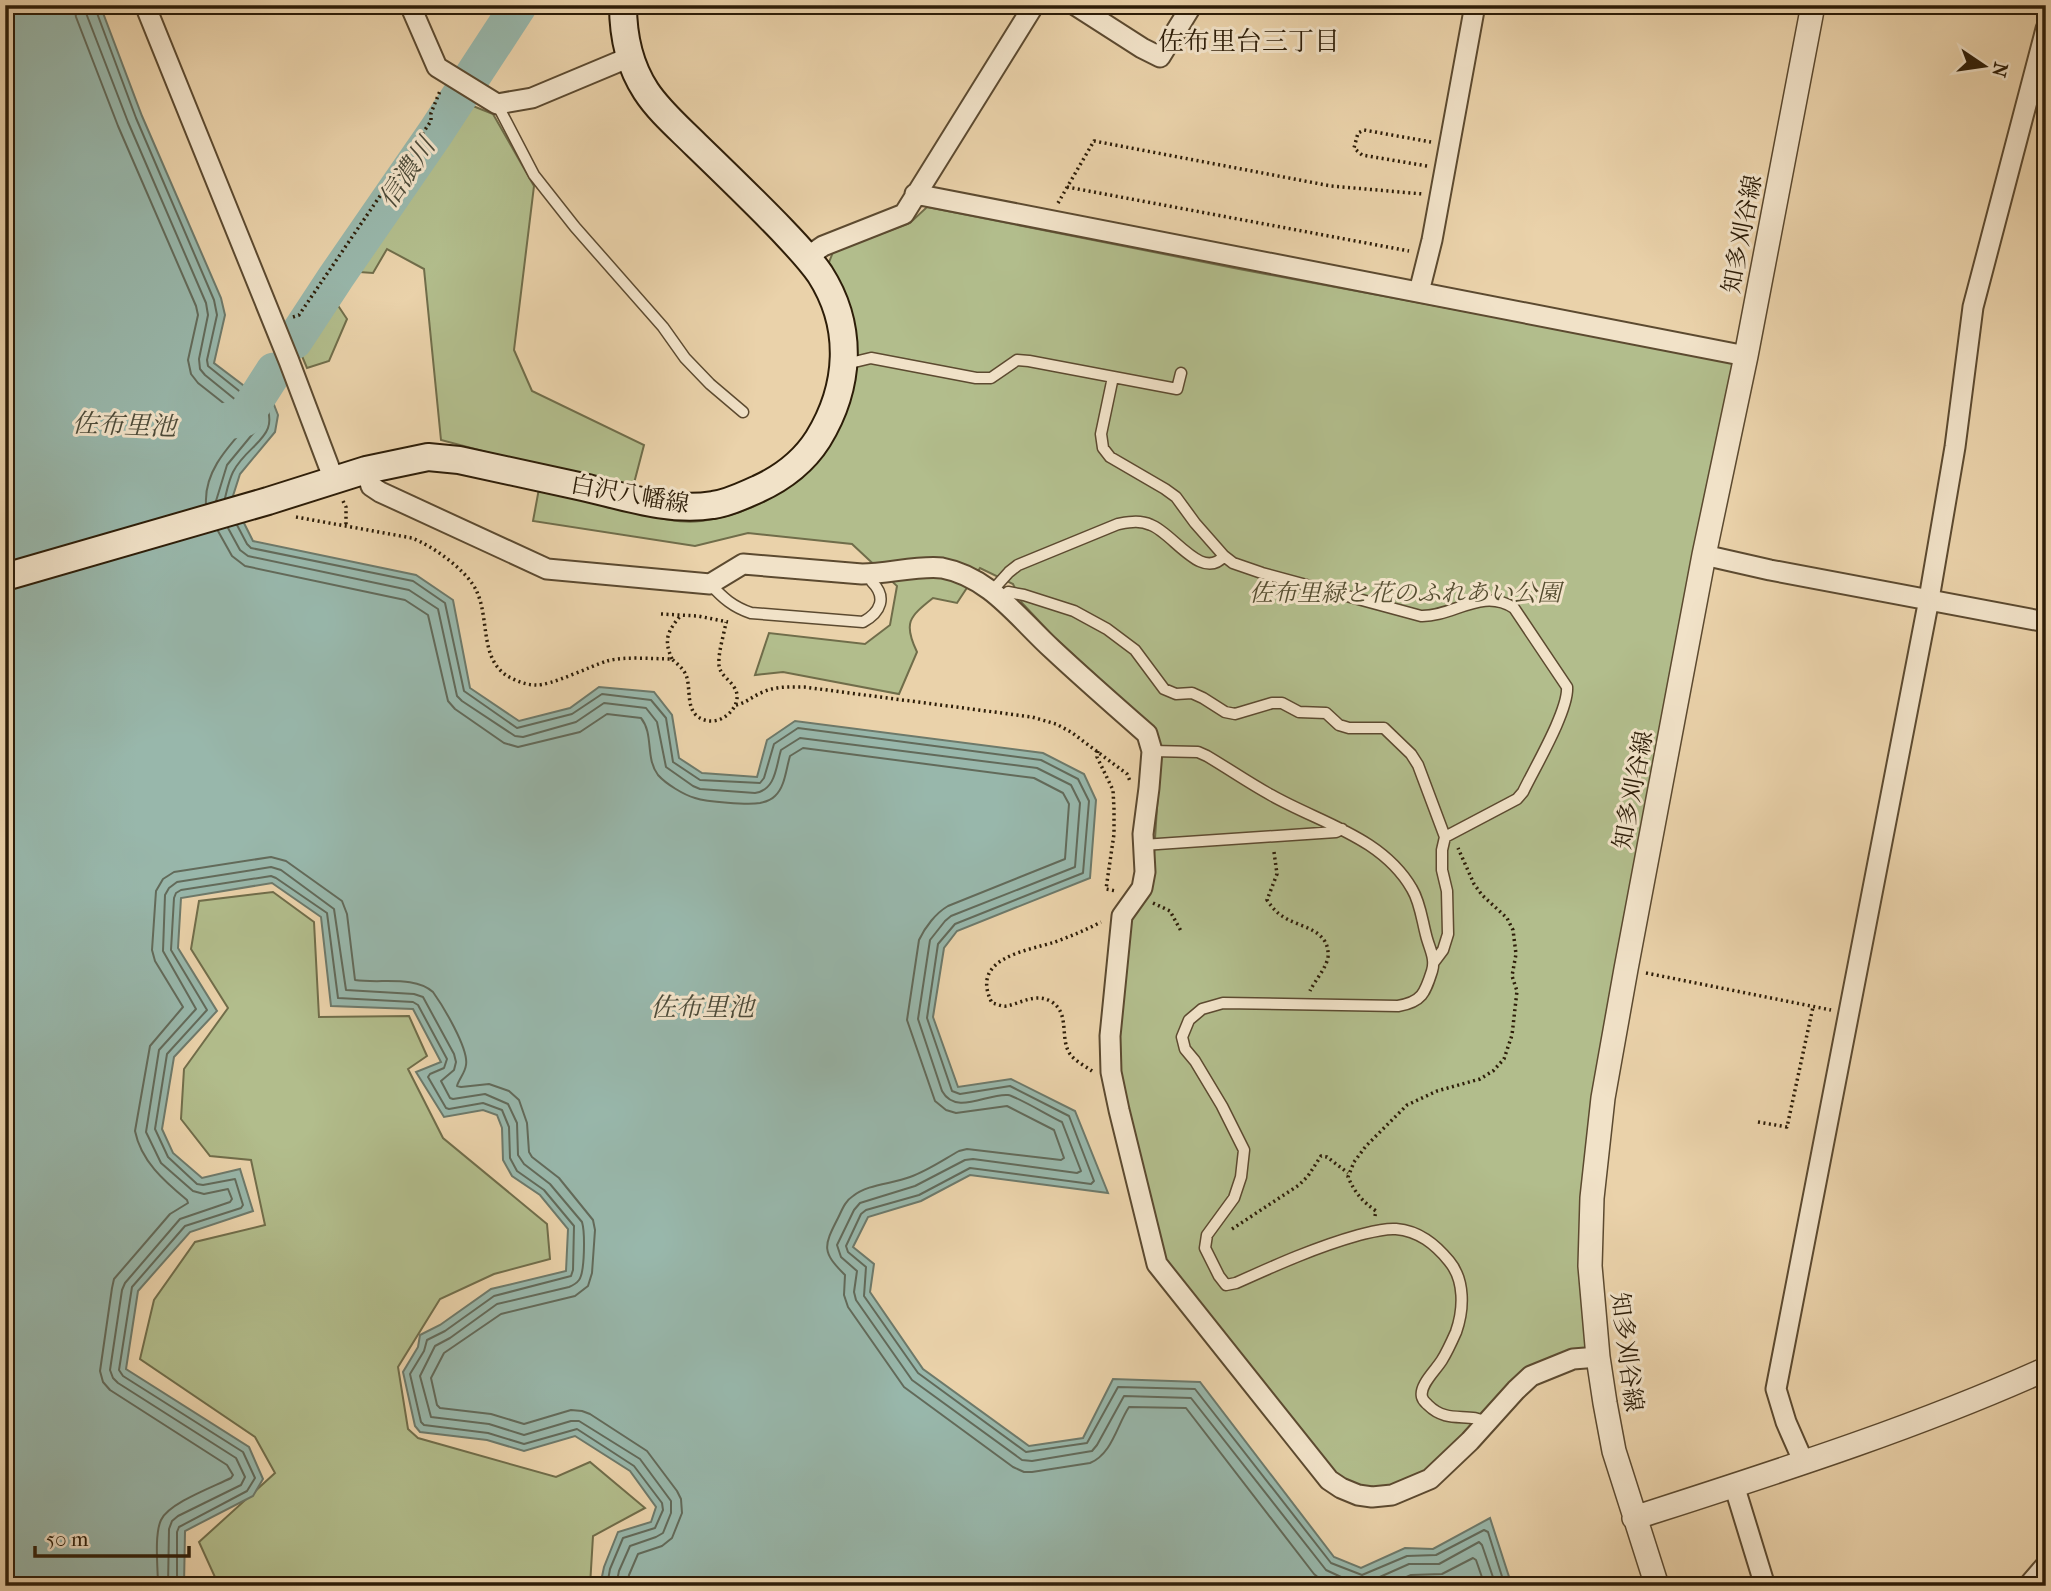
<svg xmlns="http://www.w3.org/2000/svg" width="2051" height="1591" font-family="'IM FELL French Canon','Noto Serif JP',serif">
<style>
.green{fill:#b2bd8c;stroke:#706d4a;stroke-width:2}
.water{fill:#98b7ab;stroke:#6d796a;stroke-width:2}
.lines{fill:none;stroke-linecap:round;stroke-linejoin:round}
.shore{stroke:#626a5a;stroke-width:2}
.river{stroke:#98b7ab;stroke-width:37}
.service-casing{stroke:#5c4a30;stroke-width:13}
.minor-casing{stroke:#5c4a30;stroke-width:23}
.tertiary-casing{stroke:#5c4a30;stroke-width:26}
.secondary-casing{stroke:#2d1d08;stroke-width:30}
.path{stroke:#2d1d08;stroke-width:3.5;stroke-dasharray:2 3.5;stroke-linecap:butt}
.service{stroke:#f1e2c8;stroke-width:10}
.minor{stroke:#f1e2c8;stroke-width:19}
.tertiary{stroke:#f1e2c8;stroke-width:23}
.secondary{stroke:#f1e2c8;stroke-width:26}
.labels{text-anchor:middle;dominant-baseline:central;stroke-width:6;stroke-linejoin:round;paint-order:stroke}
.street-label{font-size:24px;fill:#2d1d08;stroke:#f1e2c8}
.park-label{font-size:24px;font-style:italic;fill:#554d30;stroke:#f1e2c8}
.neighbourhood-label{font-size:26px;fill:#2d1d08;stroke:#f1e2c8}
.water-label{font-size:26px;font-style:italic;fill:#4d4b39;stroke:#f1e2c8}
</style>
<rect width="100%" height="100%" fill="#ead2aa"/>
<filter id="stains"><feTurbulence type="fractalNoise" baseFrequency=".00286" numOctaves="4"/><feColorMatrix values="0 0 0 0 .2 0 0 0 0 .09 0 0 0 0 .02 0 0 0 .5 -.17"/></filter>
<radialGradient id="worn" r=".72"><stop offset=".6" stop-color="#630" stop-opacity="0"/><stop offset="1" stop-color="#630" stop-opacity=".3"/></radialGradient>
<path class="green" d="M463,102L493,114L534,186L514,350L532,391L644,445L627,510C651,516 676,524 701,521C790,510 860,437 857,346C856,319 838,290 828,265L833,252L910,223L927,207L1239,269L1709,357L1746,356L1603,1098L1598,1357L1531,1376L1470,1441L1392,1495L1341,1488L1157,1264L1111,1072L1122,916L1152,885L1160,761L1153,728L1054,637L1022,603L1013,584L980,568L957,603L933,598C909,617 903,623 917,652L899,694L783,672L755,675L769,633L865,644L890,625L897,586L852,544L748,533L695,546L533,521L543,467L441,440L424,269L387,249L373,273L345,271L331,295L347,319L329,361L307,368L291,330L377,208Z
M273,892L314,922L319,1017L409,1016L427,1056L408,1069L443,1138L547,1224L550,1259L494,1274L440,1299L398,1367L408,1429L418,1438L556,1477L590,1462L645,1508L593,1536L590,1586H219L199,1542L275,1473L255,1437L140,1359L154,1300L195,1242L265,1225L251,1160L210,1156L181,1119L184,1069L228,1008L191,949L199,901Z"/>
<path class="water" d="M5,5H100L142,116L221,298L225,315L214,363L247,388L269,392L278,415L275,432L240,474L232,499L253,541L416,575L453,600L470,688L519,721L570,708L599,687L654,692L672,715L679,758L702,773L757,777L767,740L795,721L1043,753L1084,774L1096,800L1090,878L957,931L944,948L933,1017L958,1087L1011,1079L1075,1111L1108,1193L970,1175L921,1201L868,1217L853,1247L874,1264L870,1292L923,1369L1029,1446L1083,1438L1113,1379L1200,1382L1334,1557L1361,1568L1405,1548L1433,1549L1490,1518L1512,1586H600L604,1567L618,1532L651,1522L656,1507L630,1471L575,1436L524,1451L487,1440L420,1432L415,1426L403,1372L418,1347L420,1335L440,1325L491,1289L566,1271L568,1229L540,1195L512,1176L503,1160L502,1128L497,1115L483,1110L444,1117L416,1072L441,1062L413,1009L331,1006L321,917L272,883L181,898L178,948L217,1011L174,1057L162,1129L173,1153L202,1178L240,1169L253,1211L190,1232L138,1291L126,1369L249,1447L263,1479L253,1496L185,1531L184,1586H5Z"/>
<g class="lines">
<path class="shore" d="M74,5L76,17L118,126L196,306L198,315L188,360L191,374L198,383L231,409L249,415L251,418L250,422C230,445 204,470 206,504
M85,5L86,13L128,122L206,303L208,315L199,359L200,369L205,375L237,401L257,406L262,416L260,425L227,465L216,501
M94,5L136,118L214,300L217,315L207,360L208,366L243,394L263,398C284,438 248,442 233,472C229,480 227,490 225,498
M237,525L247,544L251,548L413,581L445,603L464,691L517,728L572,714L602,694L651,700L666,718L673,762L700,780L760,783L764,778L774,744L798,728L1041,760L1078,779L1089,801L1083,873L955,924L938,944L927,1018L952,1091L960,1094L1010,1086L1069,1116L1094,1181L1091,1184L970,1168L919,1195L866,1210L861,1214L846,1246L848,1252L866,1267L864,1296L918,1373L1026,1452L1087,1443L1118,1387L1195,1389L1331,1563L1362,1575L1407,1556L1436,1555L1484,1530L1488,1532L1505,1586
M228,528L240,550L248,556L409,590L438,609L457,696L462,701L515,736L523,737L576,722L604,703L646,708L657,722L666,767L693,786L700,789L755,793C776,790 776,766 781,750L800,738L1037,768L1071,785L1080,803L1075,867L951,916L945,921L930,940L918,1019L942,1091C956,1116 987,1093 1008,1095C1016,1096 1051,1117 1062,1122L1081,1171L1077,1173L973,1159L965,1160L915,1186L860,1203L854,1210L837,1245L841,1257L857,1271L854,1292L856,1300L912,1380L1022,1460L1032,1461L1092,1451L1097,1445L1124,1396L1191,1398L1326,1570L1354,1583L1364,1584L1409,1564H1439L1479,1542L1482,1545L1496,1586
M218,531L232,556L245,566L405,600L428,615L448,701L455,709L504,743L518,747L580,732L607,714L641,718C654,734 645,758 658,775C666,784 684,795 695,798C707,802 748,805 760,803C765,802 771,800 775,796C785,787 786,769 790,756L803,748L1034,778L1063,793L1069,804L1065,859L948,906C936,913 925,927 919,940L907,1020L935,1101L946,1110L956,1113L1007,1106L1054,1130L1064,1158L1061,1160L967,1149L959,1151C943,1160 927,1171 910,1177C892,1184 868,1184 853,1196C845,1201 842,1210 838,1218C823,1247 822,1252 845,1275L844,1295L848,1307L904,1387L1013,1467L1024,1472H1032L1090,1463C1112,1454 1117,1425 1129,1407L1186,1408L1314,1574L1320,1579L1335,1586
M158,1586C158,1569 154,1535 161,1520C169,1503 213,1487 231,1478L233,1475L227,1465L110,1390L103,1382L100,1371L112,1288L114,1279L170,1214L188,1203L187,1200C164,1181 141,1161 135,1131L150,1046L183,1007L155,961L152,950L156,891L163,879L174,872L271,857L286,861L342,901L347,914L355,980C380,984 414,975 433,992C443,1006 469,1049 466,1065C465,1073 459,1079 457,1086L461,1087L489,1084L509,1091L519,1100L527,1123L529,1152L532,1157L559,1178L593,1220L595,1230L592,1273L588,1286L575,1296L501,1314L444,1353L431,1378L437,1405L440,1408L491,1414L524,1424L571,1410L582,1411L590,1414L647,1451L677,1491L681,1499L682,1513L672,1538L662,1546L638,1554L629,1575L627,1586
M168,1586L169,1529L172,1521L178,1516L241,1485L245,1477L236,1458L118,1383L113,1378L110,1370L122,1290L125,1283L180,1219L230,1202L232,1199L228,1189L204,1194L193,1191L161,1163L146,1132L159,1050L196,1009L163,951L165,895L169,888L177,882L271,867L281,870L334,909L346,990L414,994L423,997L454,1054L456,1062L454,1070L441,1081L450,1098L453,1099L485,1094L508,1104L517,1123L518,1155L524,1164L550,1184L582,1222C585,1232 585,1272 579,1280C576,1284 574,1285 569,1287L497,1304L450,1338L435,1346L420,1376L431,1417L489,1424L524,1435L571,1421H579L640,1459L671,1501V1513L663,1533L656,1537L630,1546L619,1571L616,1586
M177,1586V1532L179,1527L247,1491L255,1478L243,1452L123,1376L119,1370L132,1287L185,1226L241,1208L243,1205L235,1179L203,1185L197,1184L168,1157L155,1129L167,1054L207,1010L171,950L174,898L176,893L181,890L271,876L276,878L327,913L338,998L413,1002L418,1005L447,1059L444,1068L430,1074L428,1077L446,1108L449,1109L483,1103L502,1110L509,1127L510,1158L517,1171L544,1190L574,1226L573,1270L571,1276L494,1296L445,1331L427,1340L424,1351L410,1374L421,1422L424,1425L488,1433L524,1444L577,1429L634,1466L662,1503L663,1510L655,1528L623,1538L610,1569L607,1586
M1386,1586L1411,1575L1442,1574L1473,1558L1476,1560L1485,1586"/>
<path class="river" d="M294,341L336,277L436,132L519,5
M227,421L244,418L274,371"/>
<g class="service-casing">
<path id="service" d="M497,104L534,175L575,227L663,327L685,358L710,384L743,412
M846,364L871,358L976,378H991L1017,360L1029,361L1177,389L1181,373
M1113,377L1101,434L1103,448L1110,457L1165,489L1176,497L1195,523L1224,556L1233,563L1262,573L1421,616C1453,617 1482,587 1514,608L1567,687C1569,710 1534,769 1523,792L1517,799L1445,837
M710,584C723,598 733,607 751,613L863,622C881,612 887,597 872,582V574
M991,592L1009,572L1018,565L1118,524C1130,522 1140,520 1151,525C1173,533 1202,582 1224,556
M1001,599L1008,592L1024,595L1074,611L1107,629L1135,650L1164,689L1176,694L1192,693L1203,698L1225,712L1235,714L1272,703H1282L1299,712L1326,713L1339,725L1349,728H1384L1411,754L1418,765L1445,837L1442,850V870L1447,891L1448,934L1443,950L1434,962
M1152,751L1198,752L1207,756C1229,769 1249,783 1271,795C1320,823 1382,837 1412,889C1420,902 1422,920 1426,935C1429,948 1436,958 1432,971C1425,993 1422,1002 1398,1006L1223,1003L1202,1009L1189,1020L1182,1037L1185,1049L1195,1061L1222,1106L1244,1150L1241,1177L1234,1198L1207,1235L1205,1248L1219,1276L1226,1285L1236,1283C1276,1265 1316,1247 1359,1235C1371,1232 1384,1228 1396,1229C1419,1231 1435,1244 1449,1261C1465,1280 1464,1309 1456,1332C1452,1341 1447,1352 1442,1360C1436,1370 1419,1385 1422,1397C1423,1401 1425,1402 1428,1405C1448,1425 1469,1411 1487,1423
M1143,845L1336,832L1342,829"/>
</g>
<g class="minor-casing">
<path id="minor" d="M145,5L289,361L334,480
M410,5L437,67L497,104L532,98L630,57
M1075,5L1142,48L1160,57L1192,5
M915,194L1746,356
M807,257L823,246L904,214L1034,5
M1419,292L1432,240L1475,5
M366,470L371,486L380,492L547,569L710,584L743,564L862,574C887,574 920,565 942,568C990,577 1018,618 1052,649C1083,678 1115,706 1147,734L1152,751L1149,788L1143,834L1145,872L1142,888L1122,916L1110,1036L1111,1072L1119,1110L1157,1264L1329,1480L1341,1488L1358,1495L1372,1497L1392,1495L1430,1479L1470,1441L1516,1390L1531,1376L1573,1359L1598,1357
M1704,555L1770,570L2046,622
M1804,1463L1786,1422L1776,1389L1929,599L1955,447L1973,307L2046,29
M1734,1485L1765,1586
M2028,1586L2046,1565"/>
</g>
<g class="tertiary-casing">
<path id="tertiary" d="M1634,1518C1773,1473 1913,1429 2046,1369
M1657,1586L1614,1451L1605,1403L1598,1357L1590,1266L1592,1198L1603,1098L1626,969L1704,555L1746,356L1813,5"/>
</g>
<g class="secondary-casing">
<path id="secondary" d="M5,577L268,501L366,470L428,457L459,460C501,469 542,478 583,487C626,497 670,512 713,505C729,503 744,495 758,489C782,478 804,461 818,439C850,387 854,327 820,274C809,258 795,244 782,230C754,201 725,173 696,145C679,128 659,111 646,91C629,65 623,36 623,5"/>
</g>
<path class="path" d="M1427,166L1362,155L1354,148L1358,133L1364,130L1431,142
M1067,187L1409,251
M1058,203L1094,141L1331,186L1423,194
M293,317L299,315L431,121V113L440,91
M343,501L346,507V526
M296,517L412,538C433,546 468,571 477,592C490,621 479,662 511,678C519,682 527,685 536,685C550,686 591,666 607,661C624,656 653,659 672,659C677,664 683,668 686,675C691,687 686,707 697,716C703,721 711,722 718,720C731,716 743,700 734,687C729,679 720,675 719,665C718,652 724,635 726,622
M661,614L698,616L728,622
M672,659C663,639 668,631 681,615
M736,705C746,703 753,696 763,692C776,686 790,687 804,687L1032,717L1056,724L1071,732L1127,774L1130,781
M1098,751L1097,757L1113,790L1114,809V834L1106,889L1116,891
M1274,852L1277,874L1267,900C1273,909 1278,914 1287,919C1304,928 1330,931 1328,957C1326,969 1315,980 1310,991
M1153,903L1170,911L1181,931
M1646,973L1831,1010
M1092,1071C1085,1066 1075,1061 1070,1054C1059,1038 1071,1012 1050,1001C1036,993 1021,1003 1007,1006C1002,1007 997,1004 992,1003C969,958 1026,951 1055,942C1071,936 1086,930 1101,922
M1758,1122L1787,1127L1813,1007
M1375,1216L1376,1211C1362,1201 1355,1193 1348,1177L1354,1162L1366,1146L1407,1105L1437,1091L1480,1079L1493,1071L1504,1059L1512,1035L1517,991L1512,976L1516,954L1513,930L1507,918L1482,895L1474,884L1458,848
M1232,1229L1299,1185L1308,1176L1321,1156L1327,1157L1348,1173"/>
<use href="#service" class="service"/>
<use href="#minor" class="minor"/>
<use href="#tertiary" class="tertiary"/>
<use href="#secondary" class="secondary"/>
</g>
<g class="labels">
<g class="street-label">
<text transform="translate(1742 234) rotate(-79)">知多刈谷線</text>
<text transform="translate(630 494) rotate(10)">白沢八幡線</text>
<text transform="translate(1633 790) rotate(-79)">知多刈谷線</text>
<text transform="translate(1627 1352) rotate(83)">知多刈谷線</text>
</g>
<g class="park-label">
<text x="1405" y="593">佐布里緑と花のふれあい公園</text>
</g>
<g class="neighbourhood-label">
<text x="1249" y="41">佐布里台三丁目</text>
</g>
<g class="water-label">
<text transform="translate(407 173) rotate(-56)">信濃川</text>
<text transform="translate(124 425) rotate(2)">佐布里池</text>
<text x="702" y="1007">佐布里池</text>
</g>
</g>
<rect width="2051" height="1591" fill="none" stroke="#ead2aa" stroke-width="28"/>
<rect x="7" y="7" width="2037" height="1577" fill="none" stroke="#2d1d08" stroke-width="3.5"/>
<rect x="14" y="14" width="2023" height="1563" fill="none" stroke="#2d1d08" stroke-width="2"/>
<g transform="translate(1984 66) rotate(103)" stroke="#f1e2c8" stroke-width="5" paint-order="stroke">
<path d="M0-5L12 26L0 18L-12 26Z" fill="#2d1d08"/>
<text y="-10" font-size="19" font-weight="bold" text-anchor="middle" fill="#2d1d08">N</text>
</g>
<path d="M35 1546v10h154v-10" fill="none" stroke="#2d1d08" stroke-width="3.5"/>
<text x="46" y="1546" font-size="21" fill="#2d1d08" stroke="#f1e2c8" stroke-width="5" paint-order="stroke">50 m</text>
<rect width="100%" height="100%" filter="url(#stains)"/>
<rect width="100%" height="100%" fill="url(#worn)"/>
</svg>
